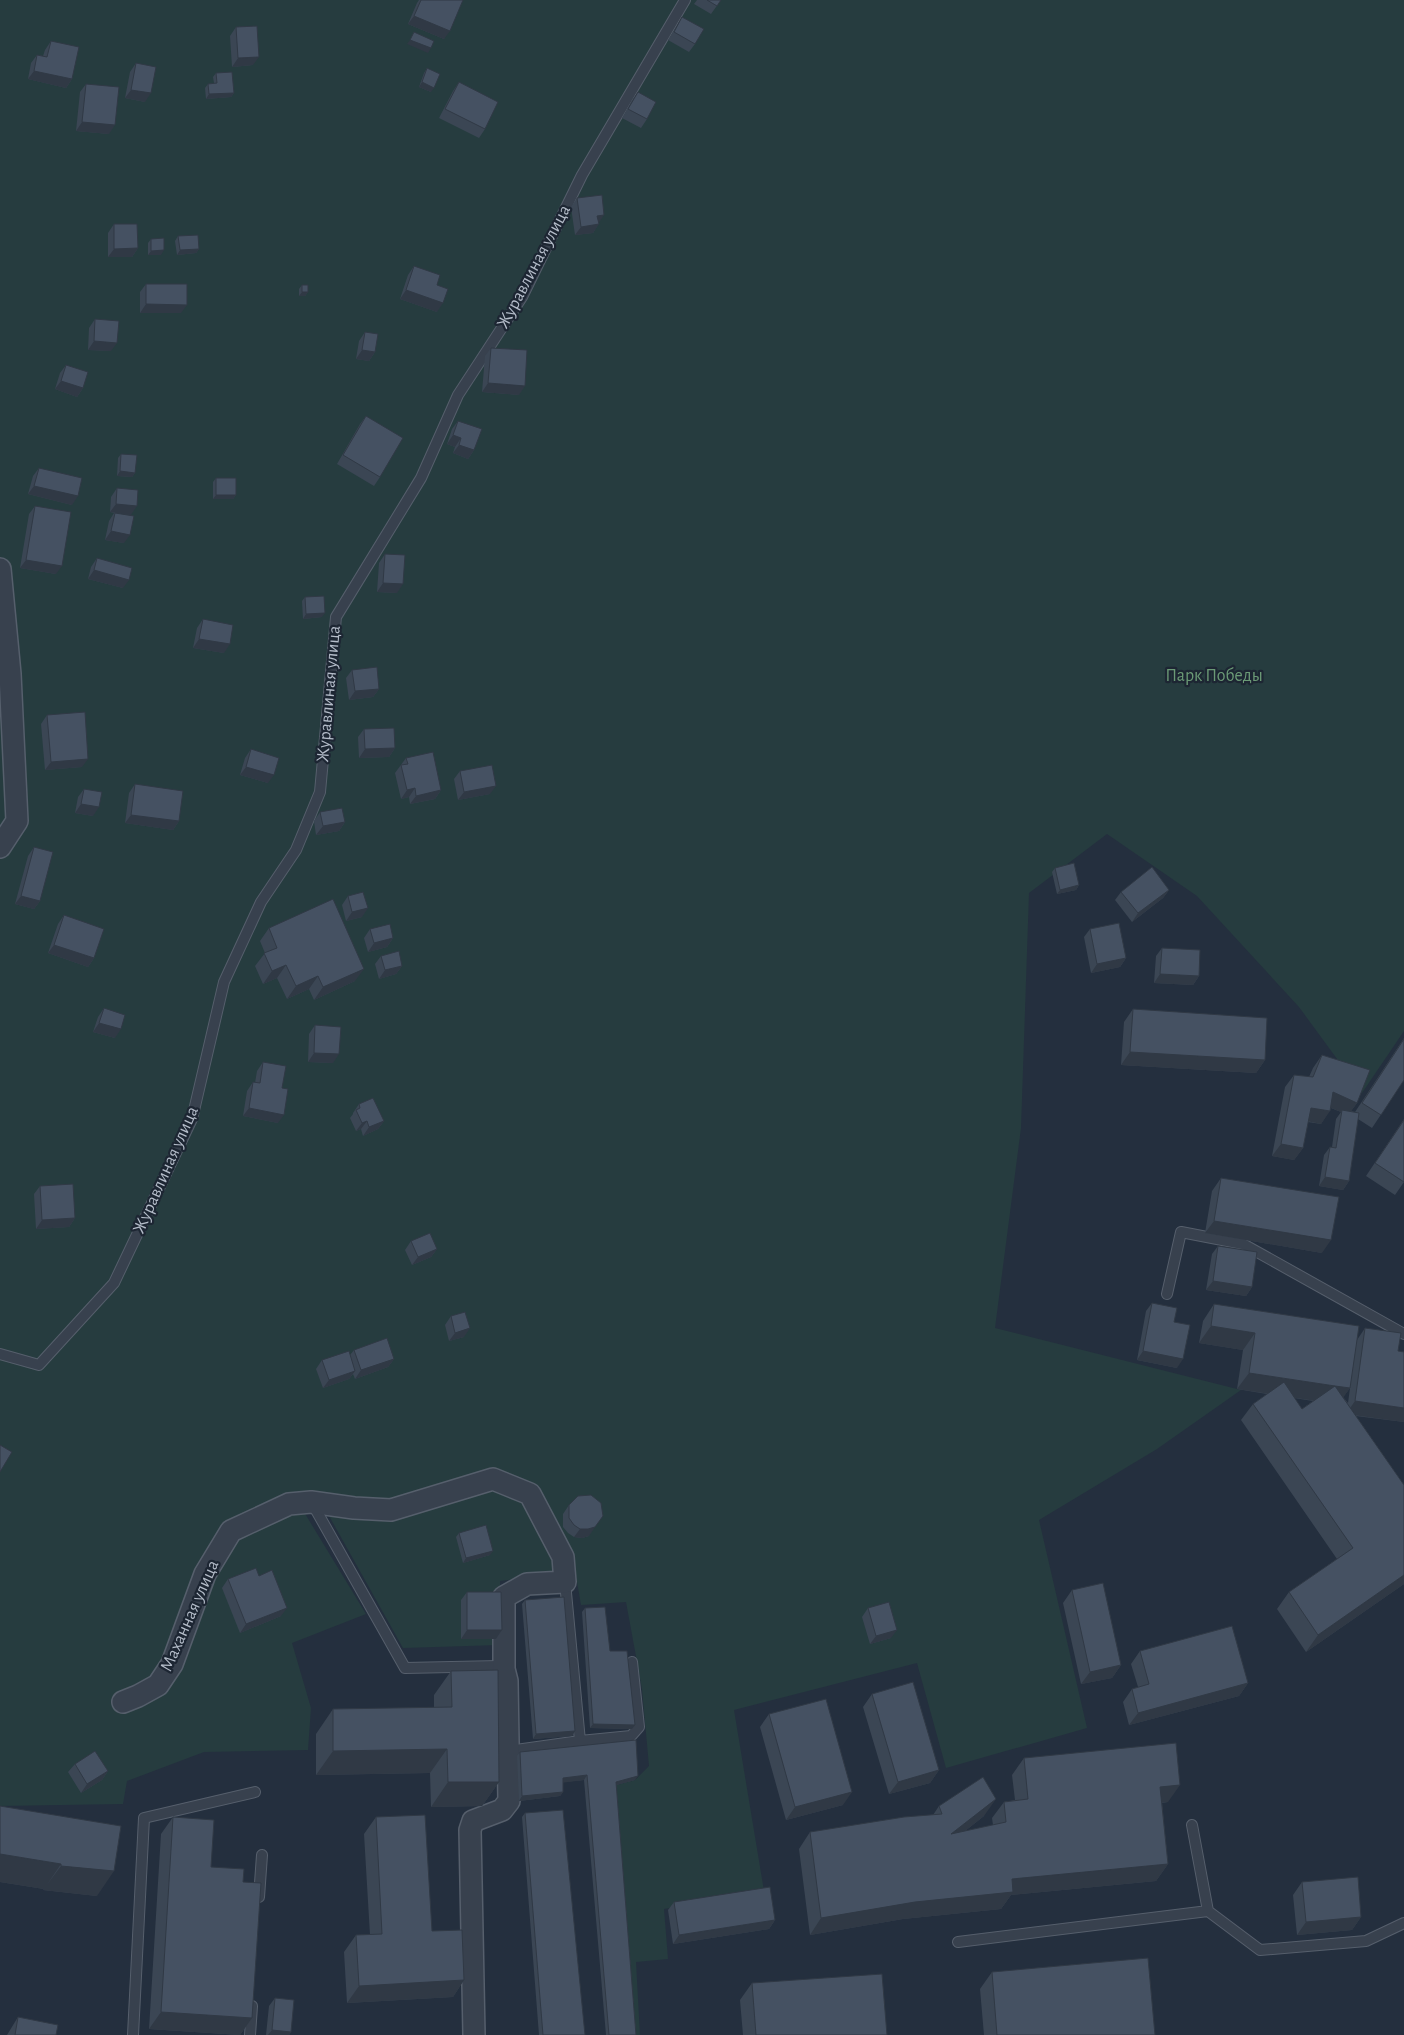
<svg xmlns="http://www.w3.org/2000/svg" width="1404" height="2035" font-family="'Alegreya Sans',sans-serif">
<style>
.green{fill:#263c3f}
.lines{fill:none;stroke-linecap:round;stroke-linejoin:round}
.service-casing{stroke:#565f6c;stroke-width:12}
.minor-casing{stroke:#565f6c;stroke-width:24}
.service{stroke:#38414e;stroke-width:10}
.minor{stroke:#38414e;stroke-width:21}
.wall{fill:#3b4654;fill-rule:evenodd}
.shaded-wall{fill:#303945}
.building{fill:#455162;stroke:#303945}
.labels{text-anchor:middle;dominant-baseline:central;stroke-width:4.5;stroke-linejoin:round;paint-order:stroke}
.street-label{font-size:18px;fill:#b4bcc9;stroke:#1d2633}
.park-label{font-size:18px;fill:#6b9a76;stroke:#1d2633}
</style>
<rect width="100%" height="100%" fill="#242f3e"/>
<path class="green" d="M0,0H1404V1031L1362,1093L1299,1007L1197,896L1107,834L1029,893L1021,1128L995,1328L1241,1390L1157,1449L1039,1520L1087,1728L946,1768L917,1663L734,1710L764,1891L664,1909L668,1959L636,1962L640,2035H632L613,1786L635,1780L649,1766L642,1689L626,1602L581,1605L576,1576L569,1553L508,1476L393,1503L304,1512L366,1614L292,1643L311,1708L308,1750L204,1752L127,1781L123,1804L0,1806Z
M490,1487L528,1502L557,1567L553,1575L500,1581V1645L403,1648L328,1514Z"/>
<g class="lines">
<g class="service-casing">
<path id="service" d="M1167,1294L1181,1232L1243,1244L1404,1334
M0,1354L39,1365L114,1283L192,1119L224,982L261,902L296,850L320,792L336,617L421,478L458,395L522,297L582,175L685,0
M312,1503L405,1668L499,1666L504,1669
M580,1741L631,1736L639,1727L632,1662
M508,1751L580,1741L565,1582
M259,1897L262,1855
M1208,1911L1260,1950L1366,1941L1404,1923
M958,1942L1208,1911L1192,1825
M133,2035L144,1818L255,1792
M250,2035L252,2006"/>
</g>
<g class="minor-casing">
<path id="minor" d="M0,569L10,674L17,821L0,847
M123,1702L138,1696L158,1685L172,1664L205,1574L231,1531L289,1504L311,1502L354,1508L391,1510L493,1479L530,1494L563,1557L565,1582L527,1584L504,1597V1669L507,1681L509,1801L502,1810L473,1821L470,1830L474,2035"/>
</g>
<use href="#service" class="service"/>
<use href="#minor" class="minor"/>
</g>
<path class="wall" d="M419,0H463L444,39L408,24L417,3Z
M697,0H721L711,14L694,4Z
M682,17L695,44L689,52L668,40Z
M236,27L253,65L232,67L230,36Z
M51,41L72,79L66,88L28,79L31,63L37,55L43,56L45,50Z
M136,63L145,102L125,98L130,72Z
M427,68L431,92L419,87L424,73Z
M216,73L234,93L231,97L206,99L205,88L208,84L214,83L213,77Z
M459,82L485,129L479,138L439,118L453,91Z
M86,84L109,134L76,131L80,92Z
M638,92L647,119L641,128L622,118L632,100Z
M577,198L599,223L593,233L575,235L571,207Z
M114,224L138,248L132,257H108V233Z
M178,236L199,249L196,253L177,255L175,241Z
M151,239L161,255H148V243Z
M414,266L437,285V312L400,299L408,275Z
M146,284L181,313H140V292Z
M302,285L308,292L305,296H299V289Z
M95,319L111,351L88,350L89,328Z
M365,332L375,352L369,361L356,359L359,341Z
M491,348L519,395L482,392L485,356Z
M66,365L83,388L77,397L55,389L60,373Z
M366,416L380,477L374,486L337,464L360,424Z
M458,421L474,450L468,459L453,453L455,447L447,444L452,429Z
M121,454L135,473L132,477L117,476L118,458Z
M39,468L72,505L28,494L33,476Z
M216,478L236,495L233,499H213V482Z
M117,488L131,515L118,513L124,543L105,540L109,521L114,513L110,512L111,497Z
M35,506L56,574L20,568L29,514Z
M385,554L397,593L377,592L379,563Z
M97,558L123,588L88,579L91,567Z
M305,597L322,617L303,619L302,601Z
M203,619L224,653L193,648L197,628Z
M352,670L379,689L373,697L349,700L346,678Z
M47,715L82,767L45,770L41,724Z
M364,729L395,748L389,757L359,758L358,737Z
M251,749L268,783L240,775L245,758Z
M406,758L441,790L435,799L410,804L409,797L401,799L395,773Z
M460,771L490,794L458,800L454,779Z
M135,784L179,821L173,830L125,823L129,793Z
M84,789L93,816L75,813L78,797Z
M320,812L345,822L339,831L316,835L314,821Z
M34,847L40,901L34,909L15,904L28,856Z
M1055,868L1079,885L1076,890L1057,894L1052,872Z
M1169,890L1163,898L1132,922L1115,900L1121,892Z
M348,896L362,917L346,921L342,905Z
M64,915L94,958L88,967L48,953L58,924Z
M269,928L355,981L314,1000L309,989L287,999L277,978L263,984L255,966L265,953L260,941Z
M370,929L393,938L387,947L368,952L364,938Z
M1090,929L1126,958L1120,967L1091,973L1084,937Z
M1162,948L1199,976L1193,985L1154,983L1156,956Z
M381,956L402,966L396,974L379,979L375,964Z
M104,1008L115,1038L93,1032L98,1017Z
M1133,1009L1265,1060L1256,1073L1121,1065L1124,1022Z
M315,1025L333,1063L308,1062L309,1034Z
M1404,1038V1080L1372,1128L1358,1119L1349,1181L1343,1190L1319,1186L1324,1155L1330,1147H1332L1336,1119L1341,1112L1331,1108L1321,1124L1308,1122L1303,1148L1294,1160L1272,1156L1285,1087L1294,1075L1309,1077L1313,1068L1322,1055L1357,1103L1351,1111L1355,1112Z
M263,1062L282,1088L278,1123L243,1116L247,1091L253,1082L255,1083L257,1071Z
M359,1104L384,1121L378,1129L363,1136L361,1129L356,1131L350,1118L353,1114V1113Z
M1404,1119V1182L1395,1195L1366,1176Z
M1221,1178L1322,1253L1205,1233L1212,1191Z
M40,1186L75,1218L69,1227L36,1229L34,1194Z
M411,1241L437,1249L431,1257L412,1265L405,1250Z
M1218,1246L1252,1287L1246,1296L1206,1290L1212,1254Z
M1152,1303L1174,1322L1177,1368L1137,1360L1146,1311Z
M1214,1304L1357,1340L1365,1328L1398,1351L1404,1352V1422L1356,1416L1404,1485V1584L1306,1652L1277,1609L1289,1592L1337,1559L1241,1420L1253,1404L1267,1394L1237,1389L1243,1350L1199,1343L1203,1321ZM1350,1388L1348,1403L1343,1397ZM1294,1398L1313,1401L1302,1409Z
M451,1316L464,1337L449,1341L445,1325Z
M354,1350L394,1359L388,1367L355,1379L353,1374L349,1379L323,1388L316,1369L322,1360L350,1355Z
M569,1505L589,1536L582,1538L574,1537L568,1533L563,1527V1514Z
M459,1533L490,1555L463,1563L456,1537Z
M259,1576L281,1616L240,1633L222,1588L228,1579Z
M1072,1590L1121,1665L1112,1678L1081,1684L1063,1603Z
M467,1592L502,1630L496,1639H461V1600Z
M525,1600L575,1731L572,1736L533,1739L522,1604Z
M585,1608L610,1651L632,1729L590,1728L582,1612Z
M868,1608L891,1638L870,1644L862,1617Z
M1140,1651L1248,1683L1239,1696L1129,1725L1123,1702L1132,1689L1138,1687L1131,1664Z
M451,1671L499,1782L482,1806L431,1807L430,1773L316,1775V1734L333,1709L434,1708V1695Z
M872,1694L939,1770L930,1783L889,1794L863,1707Z
M769,1714L843,1805L786,1820L760,1727Z
M520,1752L635,1780L616,1785L636,2035H606L584,1780L563,1782V1792L560,1796L519,1801L517,1756Z
M1024,1758L1168,1802L1162,1803L1168,1864L1156,1881L1011,1895L1001,1909L903,1919L810,1935L799,1849L810,1832L933,1815L939,1806L984,1816L965,1831L993,1825L992,1818L1004,1802L1015,1800L1012,1775Z
M75,1764L108,1771L102,1780L81,1793L68,1772Z
M0,1806L97,1896L43,1890L44,1889L0,1882Z
M525,1813L585,2035H539L522,1817Z
M173,1817L211,1867L243,1882L252,2018L240,2035L149,2029L161,1834Z
M376,1817L432,1931L464,1980L453,1997L347,2003L344,1952L356,1935H370L364,1834Z
M1302,1882L1361,1917L1352,1930L1297,1935L1293,1895Z
M674,1902L775,1920L769,1929L673,1944L668,1910Z
M992,1972L1155,2035H984L980,1989Z
M752,1983L887,2035H743L740,2000Z
M275,1998L291,2032L289,2035H266L269,2006Z
M18,2017L56,2035H7Z"/>
<path class="shaded-wall" d="M414,16L450,31L444,39L408,24Z
M410,40L431,48L428,53L407,44Z
M259,57L253,65L232,67L238,58Z
M34,71L72,79L66,88L28,79Z
M422,82L434,88L431,92L419,87Z
M131,90L151,93L145,102L125,98Z
M234,93L231,97L206,99L209,94Z
M82,122L115,125L109,134L76,131Z
M604,215L598,224L597,216Z
M599,224L593,233L575,235L581,227Z
M138,248L132,257H108L114,249Z
M199,249L196,253L177,255L180,250Z
M164,250L161,255H148L151,251Z
M406,290L443,303L437,312L400,299Z
M302,292H308L305,296H299Z
M146,304L187,305L181,313H140Z
M94,341L117,343L111,351L88,350Z
M362,350L375,352L369,361L356,359Z
M61,381L83,388L77,397L55,389Z
M488,383L525,386L519,395L482,392Z
M453,435L461,438L455,447L447,444Z
M459,445L474,450L468,459L453,453Z
M120,471L135,473L132,477L117,476Z
M34,486L78,496L72,505L28,494Z
M216,495H236L233,499H213Z
M116,504L137,506L131,515L110,512Z
M111,531L130,535L124,543L105,540Z
M26,560L62,566L56,574L20,568Z
M94,570L129,580L123,588L88,579Z
M383,583L403,584L397,593L377,592Z
M325,613L322,617L303,619L306,614Z
M199,639L230,644L224,653L193,648Z
M379,689L373,697L349,700L355,691Z
M395,748L389,757L359,758L365,749Z
M88,759L82,767L45,770L51,762Z
M246,767L274,775L268,783L240,775Z
M496,786L490,794L458,800L464,792Z
M415,788L409,797L401,799L407,790Z
M441,790L435,799L410,804L416,796Z
M81,804L99,807L93,816L75,813Z
M131,815L179,821L173,830L125,823Z
M345,822L339,831L316,835L323,826Z
M1079,885L1076,890L1057,894L1060,890Z
M1169,890L1163,898L1132,922L1138,913Z
M21,896L40,901L34,909L15,904Z
M368,908L362,917L346,921L352,912Z
M393,938L387,947L368,952L374,943Z
M54,945L94,958L88,967L48,953Z
M1126,958L1120,967L1091,973L1097,964Z
M286,965L277,978L263,984L272,971Z
M402,966L396,974L379,979L385,970Z
M364,969L355,981L314,1000L323,987Z
M1160,974L1199,976L1193,985L1154,983Z
M318,976L309,989L287,999L296,986Z
M99,1023L121,1029L115,1038L93,1032Z
M1130,1052L1265,1060L1256,1073L1121,1065Z
M314,1053L339,1054L333,1063L308,1062Z
M1333,1092L1357,1103L1348,1115L1342,1110L1341,1112L1324,1105Z
M249,1108L284,1115L278,1123L243,1116Z
M1311,1108L1330,1111L1321,1124L1302,1120Z
M367,1121L361,1129L356,1131L362,1123Z
M384,1121L378,1129L363,1136L369,1127Z
M1281,1144L1303,1148L1294,1160L1272,1156Z
M1325,1177L1349,1181L1343,1190L1319,1186Z
M75,1218L69,1227L36,1229L42,1220Z
M1214,1221L1331,1240L1322,1253L1205,1233Z
M437,1249L431,1257L412,1265L418,1257Z
M1213,1281L1252,1287L1246,1296L1206,1290Z
M1211,1326L1255,1333L1243,1350L1199,1343Z
M470,1328L464,1337L449,1341L455,1333Z
M1143,1351L1183,1359L1177,1368L1137,1360Z
M394,1359L388,1367L355,1379L361,1370Z
M355,1371L349,1379L323,1388L329,1380Z
M1249,1373L1335,1386L1323,1402L1237,1389Z
M1335,1386L1350,1388L1338,1405Z
M1355,1401L1404,1408V1422L1346,1414Z
M595,1527L589,1536L582,1538L574,1537L580,1529Z
M493,1551L490,1555L463,1563L466,1558Z
M1404,1575V1584L1306,1652L1318,1635Z
M287,1608L281,1616L240,1633L246,1624Z
M467,1630H502L496,1639H461Z
M897,1630L891,1638L870,1644L876,1636Z
M1121,1665L1112,1678L1081,1684L1090,1672Z
M1248,1683L1239,1696L1129,1725L1138,1713Z
M593,1724L635,1725L632,1729L590,1728Z
M575,1731L572,1736L533,1739L536,1734Z
M447,1749L430,1773L316,1775L333,1751Z
M939,1770L930,1783L889,1794L898,1782Z
M108,1771L102,1780L81,1793L87,1784Z
M587,1775L584,1780L560,1783L563,1778Z
M638,1776L635,1780L613,1786L616,1782Z
M448,1782H499L482,1806L431,1807Z
M1180,1785L1168,1802L1148,1804L1160,1787Z
M563,1792L560,1796L519,1801L522,1796Z
M852,1792L843,1805L786,1820L795,1807Z
M996,1799L984,1816L940,1851L951,1834Z
M0,1854L61,1864L44,1889L0,1882Z
M1168,1864L1156,1881L1011,1895L1001,1909L903,1919L810,1935L821,1918L1012,1879Z
M61,1866L114,1871L97,1896L43,1890Z
M1361,1917L1352,1930L1297,1935L1306,1922Z
M775,1920L769,1929L673,1944L679,1935Z
M464,1980L453,1997L347,2003L359,1986Z
M161,2012L252,2018L240,2035L149,2029Z
M272,2030L291,2032L289,2035H268Z"/>
<path class="building" d="M421,0H463L450,31L414,16Z
M707,0H721L717,6Z
M682,17L704,29L695,44L674,32Z
M257,26L259,57L238,58L236,27Z
M414,32L434,41L431,48L410,40Z
M51,41L79,47L72,79L34,71L37,55L47,57Z
M136,63L156,67L151,93L131,90Z
M427,68L440,74L434,88L422,82Z
M232,72L234,93L209,94L208,84L217,83L216,73Z
M459,82L498,102L485,129L445,109Z
M86,84L119,87L115,125L82,122Z
M638,92L656,102L647,119L628,109Z
M602,195L604,215L597,216L599,224L581,227L577,198Z
M114,224H137L138,248L114,249Z
M198,235L199,249L180,250L178,236Z
M164,238V250L151,251V239Z
M414,266L440,275L437,285L448,289L443,303L406,290Z
M146,284H187V305L146,304Z
M302,285H308V292H302Z
M95,319L119,321L117,343L94,341Z
M365,332L378,334L375,352L362,350Z
M491,348L527,350L525,386L488,383Z
M66,365L88,372L83,388L61,381Z
M366,416L403,438L380,477L343,455Z
M458,421L482,429L474,450L459,445L461,438L453,435Z
M121,454L137,455L135,473L120,471Z
M39,468L82,478L78,496L34,486Z
M216,478H236V495H216Z
M117,488L138,490L137,506L116,504Z
M35,506L71,512L62,566L26,560Z
M115,513L134,516L130,535L111,531Z
M385,554L405,555L403,584L383,583Z
M97,558L132,568L129,580L94,570Z
M324,596L325,613L306,614L305,597Z
M203,619L233,625L230,644L199,639Z
M377,667L379,689L355,691L352,670Z
M85,712L88,759L51,762L47,715Z
M394,728L395,748L365,749L364,729Z
M251,749L279,758L274,775L246,767Z
M433,752L441,790L416,796L415,788L407,790L401,765L408,764L406,758Z
M492,765L496,786L464,792L460,771Z
M135,784L183,791L179,821L131,815Z
M84,789L102,792L99,807L81,804Z
M342,808L345,822L323,826L320,812Z
M34,847L53,852L40,901L21,896Z
M1074,863L1079,885L1060,890L1055,868Z
M1152,867L1169,890L1138,913L1121,892Z
M363,892L368,908L352,912L348,896Z
M333,899L364,969L323,987L318,976L296,986L286,965L272,971L264,953L277,948L269,928Z
M64,915L104,929L94,958L54,945Z
M1119,923L1126,958L1097,964L1090,929Z
M390,924L393,938L374,943L370,929Z
M1162,948L1200,950L1199,976L1160,974Z
M399,951L402,966L385,970L381,956Z
M104,1008L125,1015L121,1029L99,1023Z
M1133,1009L1267,1018L1265,1060L1130,1052Z
M315,1025L341,1027L339,1054L314,1053Z
M1404,1039V1080L1381,1115L1362,1103Z
M1322,1055L1370,1070L1357,1103L1333,1092L1330,1111L1311,1108L1303,1148L1281,1144L1294,1075L1313,1077Z
M263,1062L286,1066L282,1088L288,1089L284,1115L249,1108L253,1082L260,1083Z
M373,1098L384,1121L369,1127L367,1121L362,1123L356,1110L360,1108L359,1104Z
M1342,1110L1359,1113L1349,1181L1325,1177L1330,1147L1336,1148Z
M1404,1120V1182L1375,1163Z
M1221,1178L1339,1197L1331,1240L1214,1221Z
M73,1184L75,1218L42,1220L40,1186Z
M430,1233L437,1249L418,1257L411,1241Z
M1218,1246L1257,1252L1252,1287L1213,1281Z
M1152,1303L1177,1308L1174,1322L1190,1325L1183,1359L1143,1351Z
M1214,1304L1359,1326L1350,1388L1335,1386L1404,1485V1575L1318,1635L1289,1592L1353,1548L1253,1404L1284,1382L1302,1409L1335,1386L1249,1373L1255,1333L1211,1326Z
M465,1312L470,1328L455,1333L451,1316Z
M1365,1328L1401,1333L1398,1351L1404,1352V1408L1355,1401Z
M387,1338L394,1359L361,1370L354,1350Z
M349,1351L355,1371L329,1380L322,1360Z
M0,1445L12,1452L0,1472Z
M591,1495L601,1503L603,1516L595,1527L588,1529H580L574,1525L569,1518V1505L578,1496Z
M486,1525L493,1551L466,1558L459,1533Z
M256,1568L259,1576L272,1570L287,1608L246,1624L228,1579Z
M1103,1583L1121,1665L1090,1672L1072,1590Z
M467,1592H501L502,1630H467Z
M564,1597L575,1731L536,1734L525,1600Z
M889,1602L897,1630L876,1636L868,1608Z
M605,1607L610,1651H627L635,1725L593,1724L585,1608Z
M1232,1626L1248,1683L1138,1713L1132,1689L1149,1684L1140,1651Z
M498,1670L499,1782H448L447,1749L333,1751V1709L452,1707L451,1671Z
M913,1682L939,1770L898,1782L872,1694Z
M826,1699L852,1792L795,1807L769,1714Z
M636,1740L638,1776L616,1782L636,2035H609L587,1775L563,1778V1792L522,1796L520,1752Z
M1176,1743L1180,1785L1160,1787L1168,1864L1012,1879L1013,1892L915,1902L821,1918L810,1832L904,1817L942,1814L939,1806L983,1777L996,1799L951,1834L1006,1822L1004,1802L1028,1799L1024,1758Z
M95,1751L108,1771L87,1784L75,1764Z
M0,1806L121,1826L114,1871L61,1866V1864L0,1854Z
M563,1810L585,2035H543L525,1813Z
M425,1815L432,1931L462,1930L464,1980L359,1986L356,1935L382,1934L376,1817Z
M173,1817L214,1820L211,1867L244,1869L243,1882L261,1883L252,2018L161,2012Z
M1358,1877L1361,1917L1306,1922L1302,1882Z
M770,1887L775,1920L679,1935L674,1902Z
M1148,1958L1155,2035H997L992,1972Z
M882,1974L887,2035H756L752,1983Z
M275,1998L294,2000L291,2032L272,2030Z
M18,2017L58,2025L56,2035H15Z"/>
<g class="labels">
<g class="street-label">
<text transform="translate(534 267) rotate(-62)">Журавлиная улица</text>
<text transform="translate(329 694) rotate(-85)">Журавлиная улица</text>
<text transform="translate(166 1170) rotate(-66)">Журавлиная улица</text>
<text transform="translate(190 1616) rotate(-66)">Маханная улица</text>
</g>
<g class="park-label">
<text x="1214" y="676">Парк Победы</text>
</g>
</g>
</svg>
